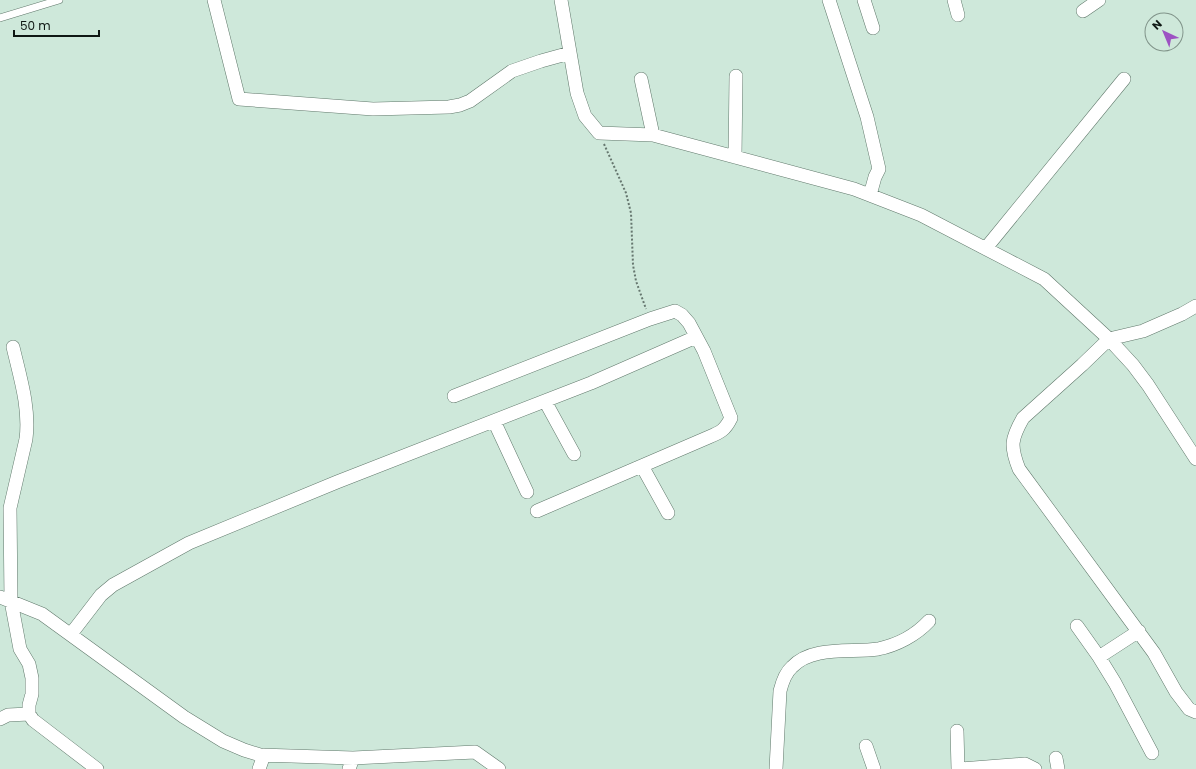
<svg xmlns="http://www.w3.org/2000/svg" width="1196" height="769" font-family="Poppins,sans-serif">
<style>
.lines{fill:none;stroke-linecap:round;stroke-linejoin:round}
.lane-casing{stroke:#60786b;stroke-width:8}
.street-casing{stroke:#60786b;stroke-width:14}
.path{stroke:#66776f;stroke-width:2;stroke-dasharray:2 2;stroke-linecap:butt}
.lane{stroke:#fff;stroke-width:7}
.street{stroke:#fff;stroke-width:13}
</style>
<rect width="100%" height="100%" fill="#cee8da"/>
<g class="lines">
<g class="lane-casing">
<path id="lane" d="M0,18L59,0"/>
</g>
<g class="street-casing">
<path id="street" d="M214,0L239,99L373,109L449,107L460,105L470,101L512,71L541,61L570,53
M561,0L577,93L585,116L599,133L653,135L854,189L921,215L1044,279L1109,339L1082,365L1023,418C1011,439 1010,446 1019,469L1154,653L1176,692L1189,709L1196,712
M829,0L867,117L879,169L875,177L870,195
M864,0L873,28
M954,0L958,15
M1083,11L1099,0
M641,79L653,135
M735,157L736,76
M986,248L1124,79
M1196,306L1182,314L1143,331L1109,339L1133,365L1148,385L1196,459
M13,347C20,377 30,408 26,439L10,508L11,601L20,649L29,664L32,678V694L29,705V714L33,720L97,769
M454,396L650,319L675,311L682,315L689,323L704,351L731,418C725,430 721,432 709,437L537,511
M545,401L574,454
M494,421L527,492
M642,466L668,513
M0,597L42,614L184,717L223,741L244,750L260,755L353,758L475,752L499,769
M1077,626L1099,657L1115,683L1152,753
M71,634L101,595L113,585L189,543L337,482L591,383L696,337
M1099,657L1139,631
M0,719L8,715L29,714
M957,731L958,769
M866,746L874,769
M1056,758L1058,769
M259,769L264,755
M349,769L353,758
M776,769L780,691C782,683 785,673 792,667C812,645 852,653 878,649C897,645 916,635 929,621
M961,769L1025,764L1035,769"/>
</g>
<path class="path" d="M604,144L626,193L631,213L633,265L636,281L646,309"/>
<use href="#lane" class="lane"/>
<use href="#street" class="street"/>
</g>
<g transform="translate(1164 32) rotate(316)"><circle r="19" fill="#cee8da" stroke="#81948a"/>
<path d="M0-3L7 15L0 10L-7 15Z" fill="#9d51c3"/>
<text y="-6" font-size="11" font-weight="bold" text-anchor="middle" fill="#0e1713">N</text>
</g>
<path d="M14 30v6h85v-6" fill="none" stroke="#0e1713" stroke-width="2"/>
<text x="20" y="30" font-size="12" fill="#0e1713" stroke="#cee8da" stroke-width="3" paint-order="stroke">50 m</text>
</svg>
